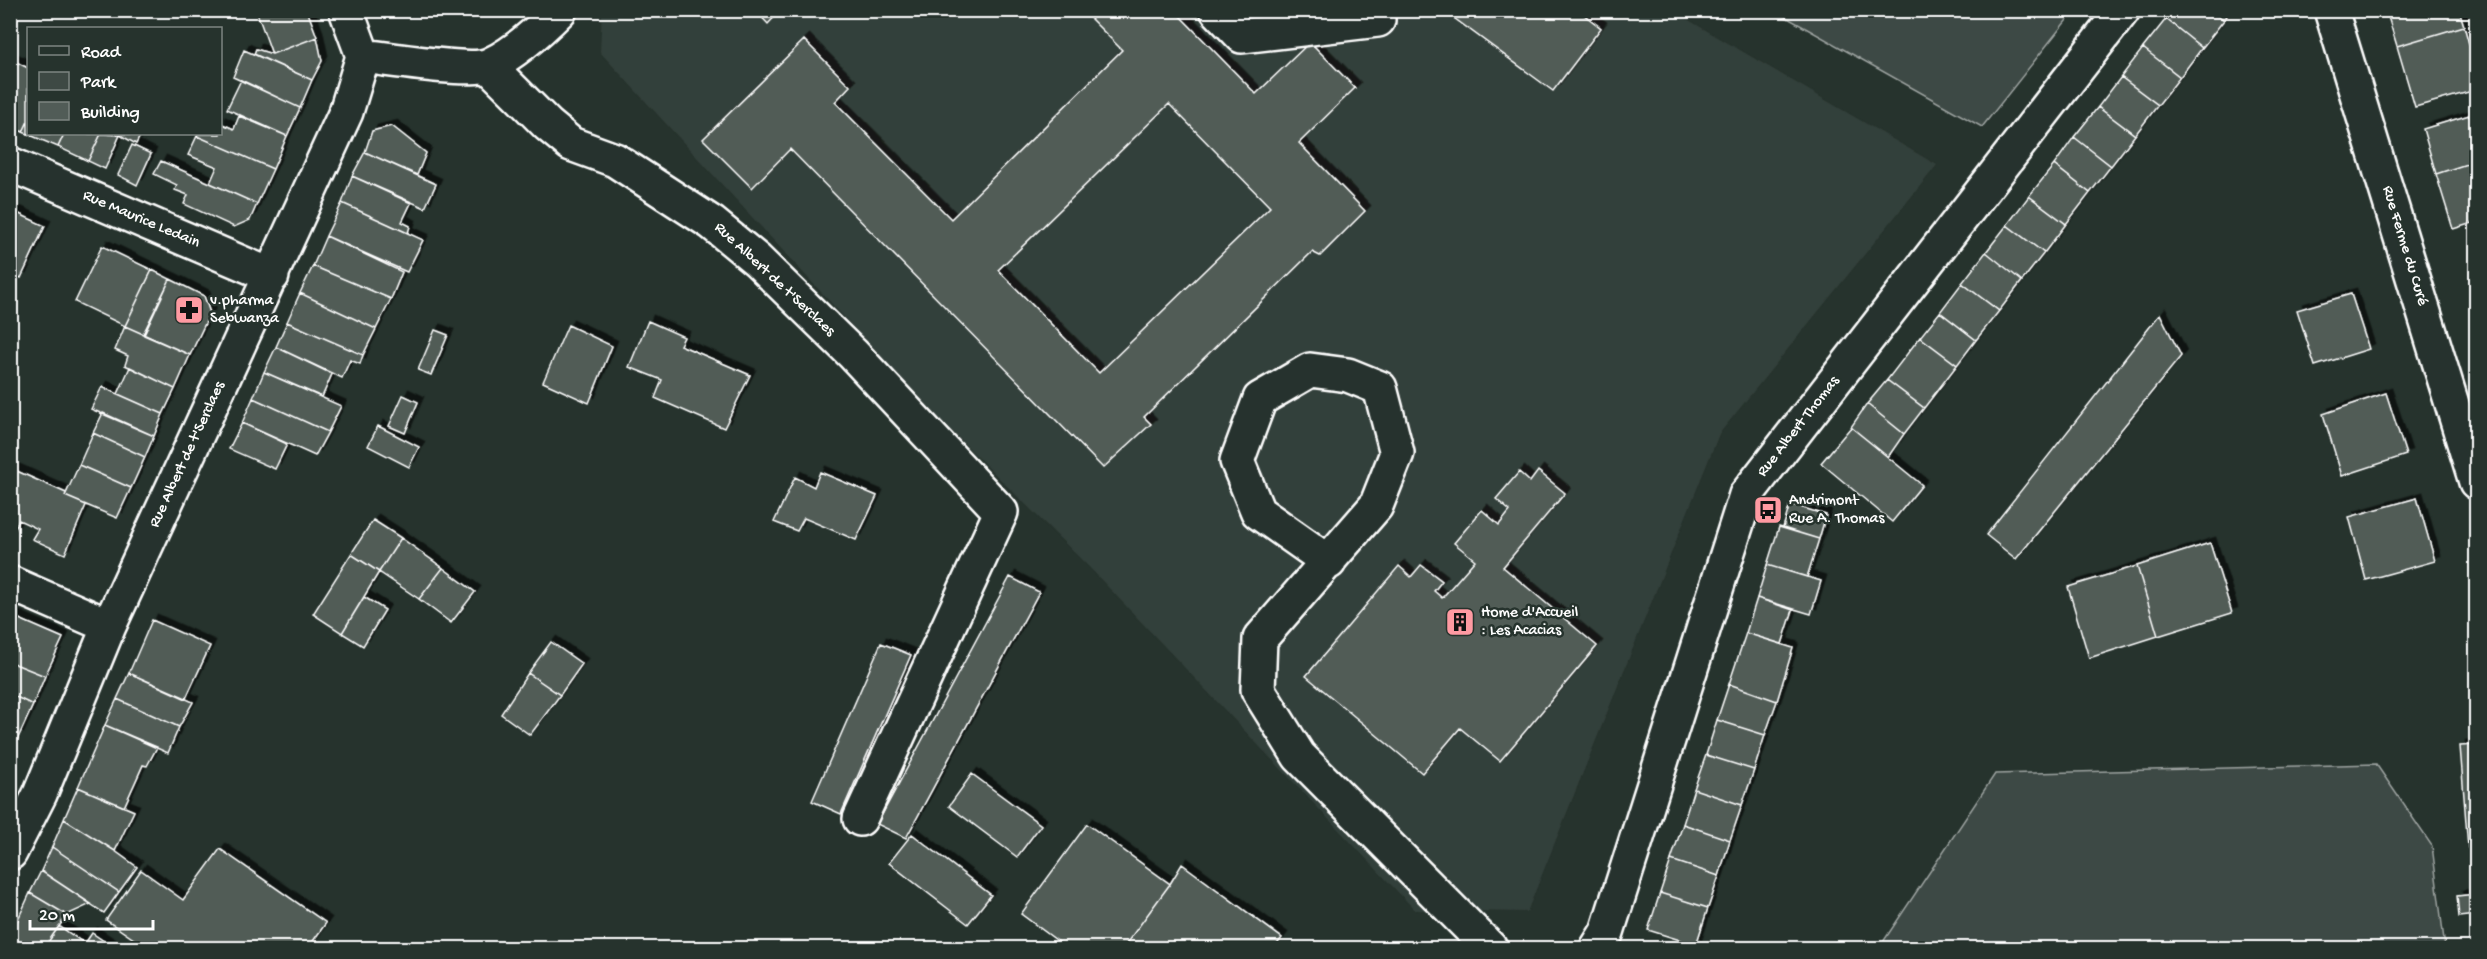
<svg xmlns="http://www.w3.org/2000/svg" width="2487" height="959" font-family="'Gochi Hand',sans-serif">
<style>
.built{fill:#333f3a}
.green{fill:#3e4944;stroke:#9ea4a2;stroke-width:1.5}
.building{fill:#515c57;stroke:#fff;stroke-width:1.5;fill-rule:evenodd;filter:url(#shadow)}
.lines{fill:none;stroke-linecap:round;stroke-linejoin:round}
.minor-casing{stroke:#fff;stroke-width:38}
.minor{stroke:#26332d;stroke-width:33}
.labels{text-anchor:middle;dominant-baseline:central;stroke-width:5;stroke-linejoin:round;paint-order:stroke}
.street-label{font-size:16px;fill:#fff;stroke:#26332d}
.poi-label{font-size:16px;fill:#fff;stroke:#26332d;text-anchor:start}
</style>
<defs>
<filter id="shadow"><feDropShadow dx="5.5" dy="-5.5" stdDeviation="0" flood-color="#0009"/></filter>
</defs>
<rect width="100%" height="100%" fill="#26332d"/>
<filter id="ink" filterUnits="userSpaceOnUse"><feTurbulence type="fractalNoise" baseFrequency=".0167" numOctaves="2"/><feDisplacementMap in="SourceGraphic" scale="12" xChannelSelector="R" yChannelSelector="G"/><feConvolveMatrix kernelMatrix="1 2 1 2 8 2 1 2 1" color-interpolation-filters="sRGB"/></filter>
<g filter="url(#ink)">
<path class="built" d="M602,10L1673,11L1937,165L1719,434L1527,912L1415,910L1089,567L925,405L600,52Z"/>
<path class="green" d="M1775,11H2074L1982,127Z
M2376,764L2432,846L2445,948H1879L1995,774Z"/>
<path class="building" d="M256,10H307L317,37L272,54Z
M755,10H781L768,24Z
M1082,10H1174L1256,94L1310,42L1355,88L1299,143L1365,211L1320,256L1312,252L1144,417L1151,424L1103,468L790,149L752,188L703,139L804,40L850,86L835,102L951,219L1122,50ZM1169,104L1270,207L1099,373L998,270Z
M1443,10H1578L1601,28L1553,91Z
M2173,10H2211L2224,20L2202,48L2166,19Z
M2211,10H2231L2224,20Z
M2386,10H2459L2464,26L2397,46Z
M2166,19L2202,48L2180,77L2143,48Z
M2464,26L2476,69V90L2415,107L2397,46Z
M317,37L322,61L312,80L254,54L256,49L272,54Z
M2143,48L2180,77L2158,105L2121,77Z
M244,50L312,80L300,108L233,77Z
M10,59L28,68V121L23,132L10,126Z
M2121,77L2158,105L2135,135L2098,107Z
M241,80L300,108L287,136L227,109Z
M2098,107L2135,135L2111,166L2074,137Z
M2476,113V161L2436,174L2423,129Z
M239,116L287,136L273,169L197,136L198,134H220V123L234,129Z
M28,121V134H64L58,147L23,132Z
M392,126L426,153L417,175L365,152L372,131Z
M64,134H101L88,161L58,147Z
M101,134L120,135L105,169L88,161Z
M121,134H141L136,144L120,135Z
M197,136L273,169L257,204L210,183L217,167L188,155Z
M2074,137L2111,166L2090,193L2054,165Z
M132,145L151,154L137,185L118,175Z
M365,152L436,184L425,208L352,176Z
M161,161L257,204L250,220L234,227L184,204L188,195L175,190L177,185L154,174Z
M2476,161V222L2453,229L2436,174Z
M2054,165L2090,193L2066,224L2029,196Z
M352,176L411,203L402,222L410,226L408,233L342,203Z
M2029,196L2066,224L2044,253L2007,225Z
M342,203L423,240L407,272L326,236Z
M15,212L45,226L21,278L10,273V221Z
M2007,225L2044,253L2022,281L1986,252Z
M326,236L402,272L391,299L313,266Z
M102,246L152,270L125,326L75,302Z
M1986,252L2022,281L1999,311L1962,283Z
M313,266L391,299L376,329L300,293Z
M152,270L170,279L143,334L125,326Z
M170,279L204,296L210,313L190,355L144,335Z
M1962,283L1999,311L1976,340L1940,312Z
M300,293L376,329L363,355L287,322Z
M2351,294L2369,349L2315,366L2297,310Z
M1940,312L1976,340L1957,365L1920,337Z
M2160,314L2181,356L2016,559L1986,535Z
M648,321L684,337L680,345L750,375L724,428L655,398L662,380L629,367Z
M287,322L363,355L360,364L350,360L342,378L276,347Z
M568,325L612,346L589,403L543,382Z
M125,326L190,355L175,389L125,365L128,356L115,350Z
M435,330L448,335L431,375L418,370Z
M1920,337L1957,365L1924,408L1887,380Z
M276,347L332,374L322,397L264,372Z
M130,367L175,389L163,414L118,394Z
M264,372L341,406L328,432L253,398Z
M1887,380L1924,408L1904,434L1867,404Z
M102,387L163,414L154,436L91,409Z
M2386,393L2406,455L2342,476L2323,414Z
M403,395L418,402L405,433L389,426Z
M253,398L328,432L315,456L242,423Z
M1867,404L1904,434L1888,457L1851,427Z
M103,413L154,436L145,457L93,433Z
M242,423L287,444L275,469L229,449Z
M378,426L419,447L409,467L368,446Z
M1851,427L1922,485L1892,522L1821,463Z
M93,433L145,457L131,488L79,465Z
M79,465L131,488L117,518L65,496Z
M10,468L66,493L65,496L86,505L65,554L32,539L38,529L19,520L14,531L10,530Z
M1538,471L1565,493L1503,567L1597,646L1500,761L1460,728L1422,773L1306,676L1399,566L1411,577L1421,565L1442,581L1434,591L1442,598L1475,560L1454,543L1482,510L1499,525L1510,511L1496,499L1519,472L1530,482Z
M820,472L877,496L856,540L804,518L797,531L774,522L795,477L814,487Z
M2417,498L2435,561L2366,580L2349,517Z
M1790,504L1826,515L1819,539L1783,528Z
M373,520L401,538L379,572L351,554Z
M1779,527L1819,539L1807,577L1767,565Z
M401,538L443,568L419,599L379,572Z
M2210,543L2232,613L2158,636L2137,566Z
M351,554L379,572L342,633L313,614Z
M1767,565L1821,581L1811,614L1757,598Z
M2137,566L2158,636L2089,658L2068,587Z
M443,568L475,592L451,623L419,599Z
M1010,577L1039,592L906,838L877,824Z
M364,597L385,610L363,646L342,633Z
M1757,598L1793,610L1782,644L1746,633Z
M10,615L63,638L45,676L10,662Z
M152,620L210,646L186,698L129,673Z
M1746,633L1793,648L1777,701L1729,684Z
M551,642L582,664L560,695L528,673Z
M881,643L911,655L841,814L812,801Z
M10,662L45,676L33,705L10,694Z
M129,673L193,702L179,727L117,699Z
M528,673L560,695L530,735L501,714Z
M1729,684L1777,701L1765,735L1717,720Z
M10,694L33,705L18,738L10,735Z
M117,699L179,727L168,753L105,725Z
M1717,720L1765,735L1754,770L1706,755Z
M105,725L157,747L147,766L143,765L124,807L78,787Z
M2476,745V847L2468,848L2460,746Z
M1706,755L1754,770L1742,805L1694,789Z
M972,774L1041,825L1017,857L949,806Z
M78,787L134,811L115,851L64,819Z
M1694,789L1742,805L1730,840L1683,824Z
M64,819L115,851L137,867L119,892L52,847Z
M1087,824L1170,884L1123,948H1067L1021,914Z
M1683,824L1730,840L1719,876L1671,860Z
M912,834L991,895L968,924L889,863Z
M52,847L119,892L104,913L41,871Z
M220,849L326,923L308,948H147L106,920L141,870L183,900Z
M1671,860L1719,876L1708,908L1660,893Z
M1182,864L1282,938L1274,948H1123L1170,884Z
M41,871L91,904L67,915L30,893Z
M30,893L67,915L44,948H10V937Z
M1660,893L1708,908L1696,945L1648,930Z
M2476,894V915L2459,917L2457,896Z
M59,926L85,944L82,948H44Z
M92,933L114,948H82Z"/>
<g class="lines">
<g class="minor-casing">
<path id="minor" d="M1217,10L1242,36L1378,20
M2331,10L2476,482
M363,56C387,59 474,73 491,64C513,54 542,28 560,10
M489,66L548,125L571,144L615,160L712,223L757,260L853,354L1001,512L860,819
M10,164L272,276
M1329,562L1258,512L1237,461L1260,399L1310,370L1348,375L1380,388L1397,453L1376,506L1260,639L1258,690L1299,756L1490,948
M10,583L109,626
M10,853L40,794L109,626L346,112L363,56L346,10
M1597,948L1607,932L1746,495L2123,10"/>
</g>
<use href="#minor" class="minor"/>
</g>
</g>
<defs>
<g id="pharmacy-square" transform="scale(1.5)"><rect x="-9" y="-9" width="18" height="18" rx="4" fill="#ff9aa2" stroke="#26332d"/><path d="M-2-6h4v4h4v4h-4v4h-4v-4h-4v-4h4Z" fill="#111"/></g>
<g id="bus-square" transform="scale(1.5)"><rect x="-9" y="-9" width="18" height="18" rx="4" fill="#ff9aa2" stroke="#26332d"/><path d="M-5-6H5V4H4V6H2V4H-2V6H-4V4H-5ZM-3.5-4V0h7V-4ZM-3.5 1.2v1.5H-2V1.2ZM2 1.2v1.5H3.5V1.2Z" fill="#111"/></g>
<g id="building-square" transform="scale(1.5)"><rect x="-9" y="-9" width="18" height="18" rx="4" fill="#ff9aa2" stroke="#26332d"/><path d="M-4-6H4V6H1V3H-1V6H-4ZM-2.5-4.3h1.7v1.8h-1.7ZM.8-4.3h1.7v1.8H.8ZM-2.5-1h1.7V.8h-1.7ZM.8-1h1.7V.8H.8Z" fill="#111"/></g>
</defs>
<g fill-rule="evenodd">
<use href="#pharmacy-square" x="189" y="310"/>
<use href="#bus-square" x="1768" y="510"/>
<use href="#building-square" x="1460" y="622"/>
</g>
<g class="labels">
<g class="street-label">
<text transform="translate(141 220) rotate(23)">Rue Maurice Ledain</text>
<text transform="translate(2404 246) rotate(73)">Rue Ferme du Curé</text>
<text transform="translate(774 280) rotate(43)">Rue Albert de t'Serclaes</text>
<text transform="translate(1799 427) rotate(-52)">Rue Albert Thomas</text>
<text transform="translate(188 455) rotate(-65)">Rue Albert de t'Serclaes</text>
</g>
<g class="poi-label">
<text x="210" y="301">v.pharma<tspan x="210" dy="18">Sebwanza</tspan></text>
<text x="1789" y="501">Andrimont<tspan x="1789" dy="18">Rue A. Thomas</tspan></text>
<text x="1481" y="613">Home d'Accueil<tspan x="1481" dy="18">: Les Acacias</tspan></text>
</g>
</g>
<rect width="2487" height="959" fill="none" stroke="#26332d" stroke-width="36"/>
<rect x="18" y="18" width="2451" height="923" fill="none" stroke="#fff" stroke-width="2" filter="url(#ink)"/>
<rect x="27" y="27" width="195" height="108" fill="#26332d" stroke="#7d8581" stroke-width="1.5"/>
<rect x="39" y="46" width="30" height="9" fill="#26332d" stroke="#7d8581" stroke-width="1.5"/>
<text x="81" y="57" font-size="18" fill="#ffffff">Road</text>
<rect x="39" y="72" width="30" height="18" fill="#3e4944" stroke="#7d8581" stroke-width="1.5"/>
<text x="81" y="87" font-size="18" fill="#ffffff">Park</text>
<rect x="39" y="102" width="30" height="18" fill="#515c57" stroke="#7d8581" stroke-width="1.5"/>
<text x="81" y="117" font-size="18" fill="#ffffff">Building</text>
<path d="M30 920v9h123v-9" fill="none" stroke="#ffffff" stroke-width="3"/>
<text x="39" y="920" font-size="18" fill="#ffffff" stroke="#26332d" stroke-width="4.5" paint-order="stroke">20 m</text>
</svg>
